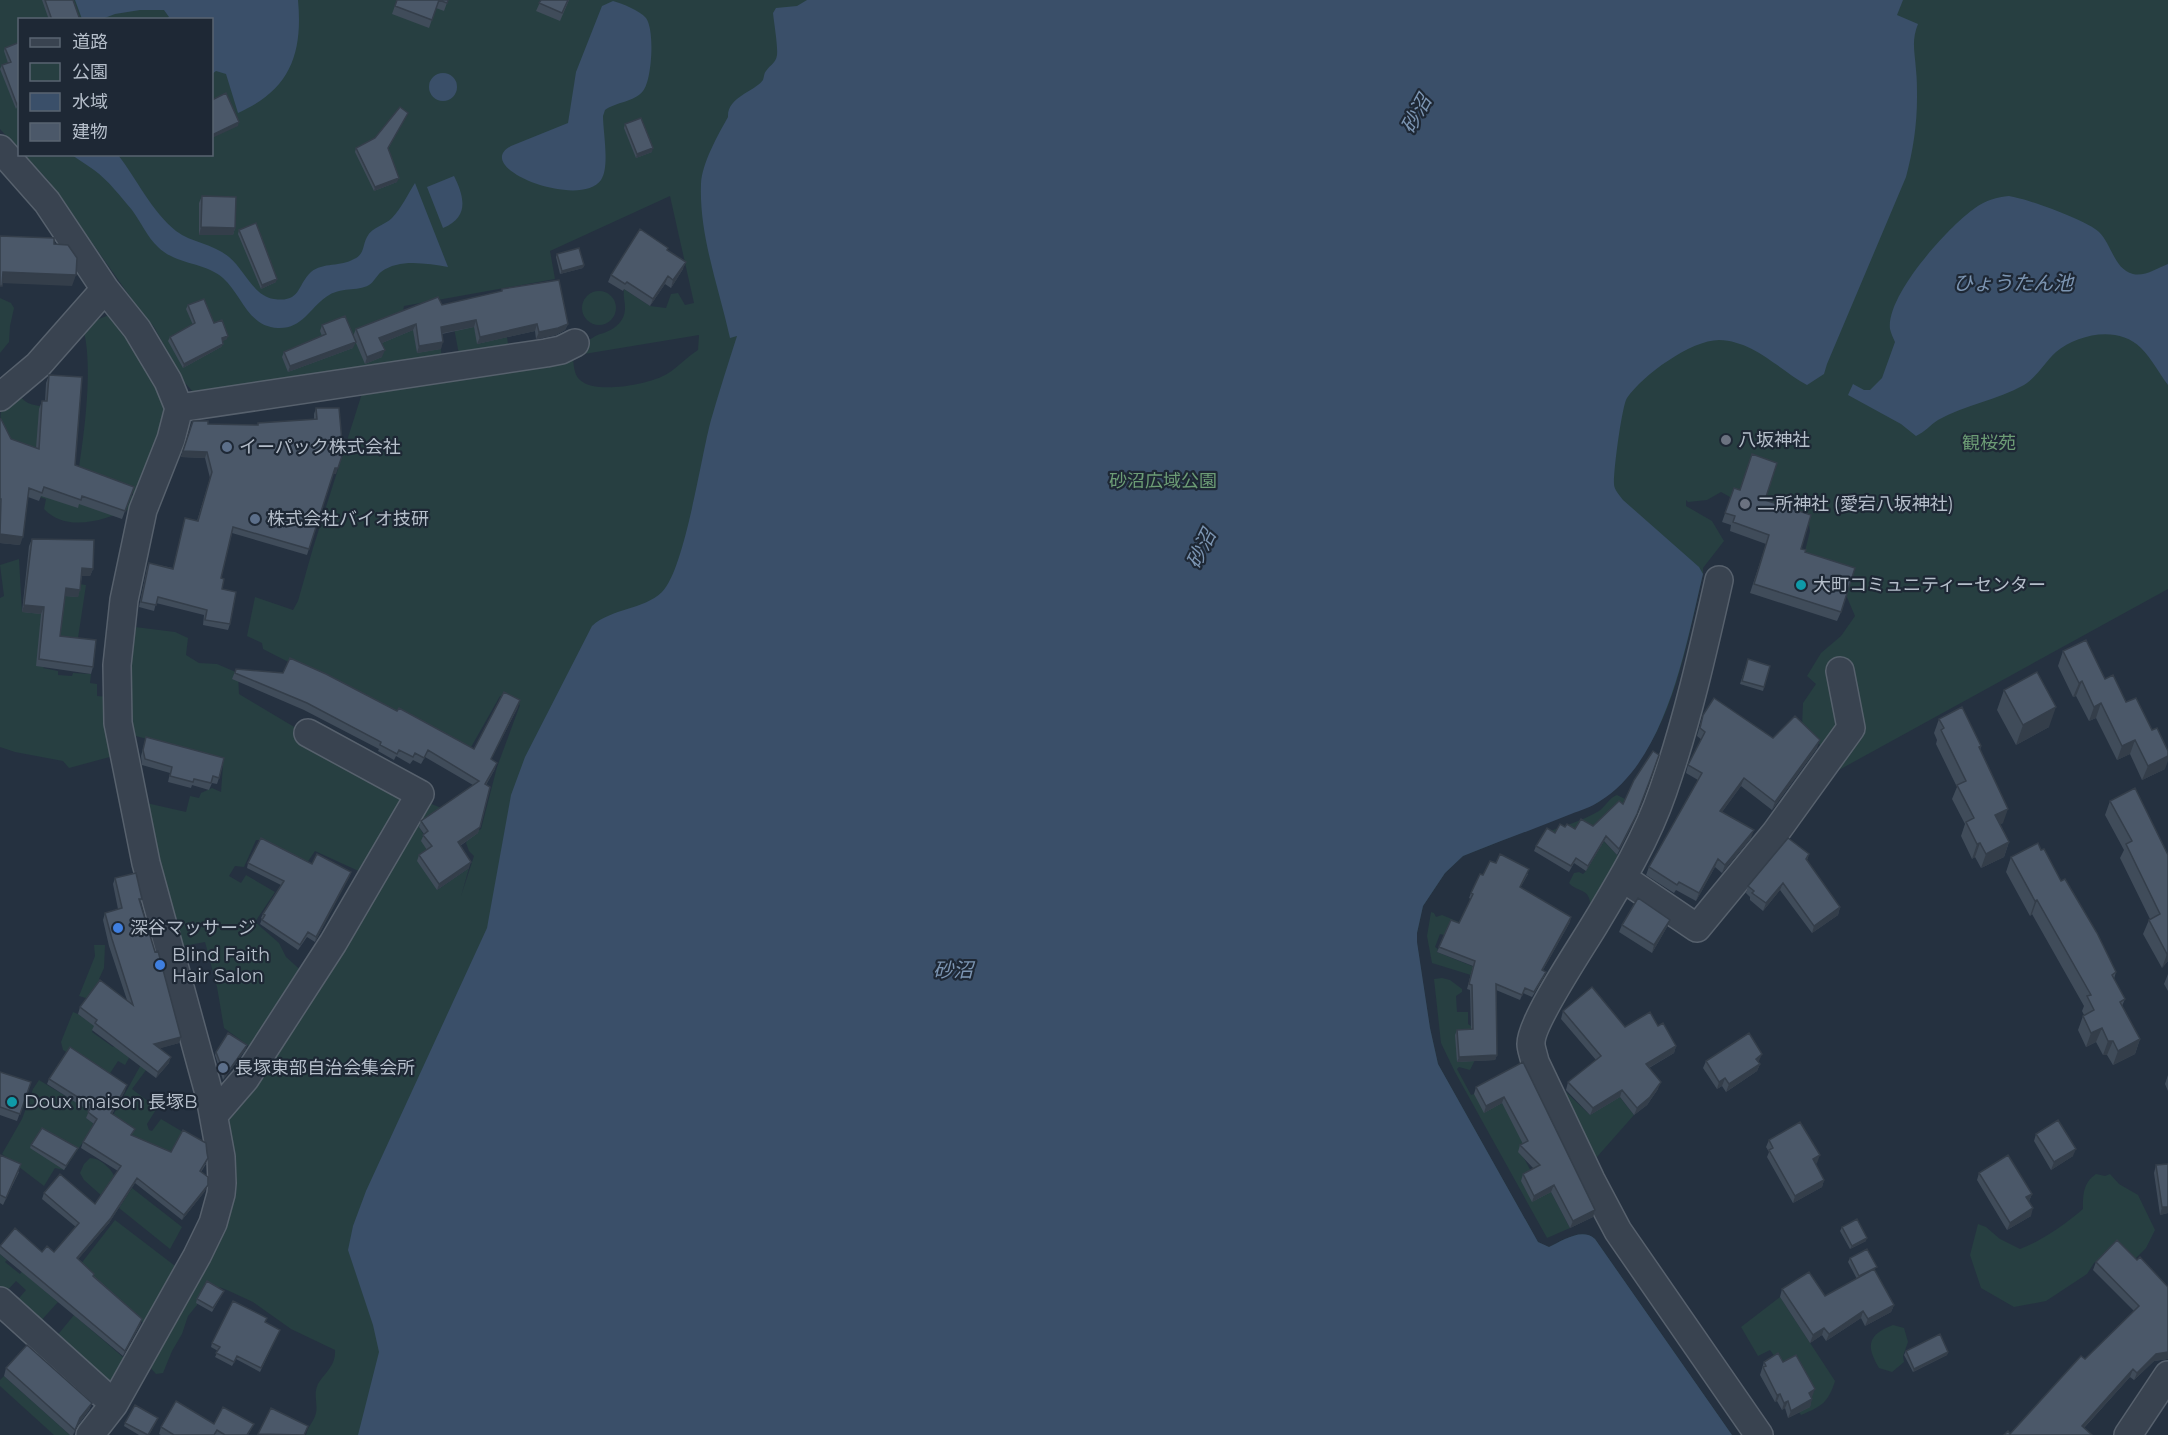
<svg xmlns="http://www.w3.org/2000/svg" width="2168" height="1435" font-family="Montserrat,'Noto Sans JP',sans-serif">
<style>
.green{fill:#273f41;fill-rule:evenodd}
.water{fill:#3a4f69}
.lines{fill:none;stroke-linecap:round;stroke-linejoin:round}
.minor-casing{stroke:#57616d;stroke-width:30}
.minor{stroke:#394350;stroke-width:27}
.wall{fill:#404c5a}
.shaded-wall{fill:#343e4a}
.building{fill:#4b5869;stroke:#343e4a;stroke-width:1.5}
.worship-dot{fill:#6b7280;stroke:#1e2835;stroke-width:2}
.service-dot{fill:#5c6f8a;stroke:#1e2835;stroke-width:2}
.culture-dot{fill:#0f9aa8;stroke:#1e2835;stroke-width:2}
.shop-dot{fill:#3f7fe0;stroke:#1e2835;stroke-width:2}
.labels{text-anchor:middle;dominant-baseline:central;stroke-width:4.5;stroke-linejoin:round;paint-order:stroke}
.poi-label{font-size:18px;fill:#b5beca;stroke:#1e2835;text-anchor:start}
.park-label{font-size:18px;fill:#6c9c75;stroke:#1e2835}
.water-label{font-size:20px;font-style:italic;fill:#7c95b2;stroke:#1e2835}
</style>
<rect width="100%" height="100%" fill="#253140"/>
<path class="green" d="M0,0H2168V589L1828,776L1831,756L1802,726L1803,703L1816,684L1807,676L1821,653L1841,636L1855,616L1846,595L1803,559L1810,531L1808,520L1730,497L1721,492L1707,500L1688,502L1686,500V506L1712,521L1724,541L1703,568V574C1684,654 1671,750 1599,802L1463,856L1445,873L1423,906L1417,933V943L1430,1028L1438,1064L1538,1242L1549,1247C1562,1241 1582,1227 1595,1239L1732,1435H306C308,1425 314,1422 316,1413C318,1404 313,1394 318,1384C325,1372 336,1366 335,1350L291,1329L253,1302L227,1290L219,1287L211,1288L200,1295L197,1305L188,1316L182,1334L172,1351L163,1373L156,1374L149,1366L200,1260L227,1117L424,801L444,809L419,827L426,838L437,890L469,868L461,896L474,856L469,851L466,843L470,833L481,829L497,767L520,705L500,696L470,749L368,696L308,672L263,649L262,643L247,636L255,597L293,610L298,601L313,548L364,387L195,394L185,383L154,327L136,305L47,179L24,155L212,154V20H20L19,150L0,129ZM670,196L694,303L685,305L678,293L671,294L666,308L650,306L624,289C623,296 625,301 625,308C625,323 612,331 600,334C593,336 590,341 583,342L578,355L699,335L698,350C685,358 675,371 661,377C643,385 595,394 580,380C574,375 574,366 573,359L509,351L507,337L478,343L474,327L454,328L460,360L442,363L441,349L417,352L412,320L402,316L404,306L555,279L550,251Z
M582 308a17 17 0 1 1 34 0a17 17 0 1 1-34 0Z
M0,298L11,303L14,308L10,326L9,342L0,353Z
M109,315C132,329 153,379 166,404L142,497L78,474C84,435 93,370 84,332L94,321Z
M21,397C27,405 35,405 45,407L39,457L10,448L0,425L1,410Z
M52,463L79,504L126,508L131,495L140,499L139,505C110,518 69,535 44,509L46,499L40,497Z
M19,559L22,612L65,582L86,585L78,638L43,668L58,671V675L72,676L73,673L91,674L90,683L97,684V696L109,697L117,755L69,768L63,761L15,752L0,747V598L4,596L0,565Z
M127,626L175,632L188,638L186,655L199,663L217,664L238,673L239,694L405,793L365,874L315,851L307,863L265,840H256L244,867L235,866L229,876L241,883L246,875L275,892L255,922L279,943L286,957L305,974L253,1049L224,1028L217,987L205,942L178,947L142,802L186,812L190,796L199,798L201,793L212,788L221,792L223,765L217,757L124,733Z
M1617,795L1625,799L1618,816L1593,830L1621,859L1592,907C1590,904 1590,901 1589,898C1586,889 1574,890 1569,883L1574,873L1579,872L1583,874L1586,871L1573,835L1553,838L1545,833C1563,826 1582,821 1599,811C1606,806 1609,798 1617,795Z
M1431,912L1434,913L1436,917L1442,915L1459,922L1457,928L1444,935L1440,934L1435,947L1438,949L1437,952L1477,968L1474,976L1432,963L1427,936Z
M94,945H105L104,968L99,979L100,983L89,999L79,996L95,956Z
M1442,978L1450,980L1462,989V992L1456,996L1457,1012H1468V1024L1471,1026L1474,1062L1470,1070L1459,1067L1457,1069L1471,1095L1474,1094L1502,1103L1528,1146L1520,1151L1532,1173L1551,1192L1570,1228L1547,1238L1455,1072L1441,1043L1434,979Z
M73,1012L78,1014L95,1026L92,1032L113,1047L116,1044L129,1058L125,1065L118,1061L107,1078L63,1050L61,1042Z
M143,1061L152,1062L132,1089L157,1108L147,1124L149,1130L152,1131L161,1119L183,1132L168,1159L136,1139L112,1117Z
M39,1080L90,1111L86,1118L93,1123L94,1126L64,1170L55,1168L44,1186L2,1154L22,1119L33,1089Z
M1565,1091L1590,1115L1615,1091L1634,1115L1596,1158L1588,1154L1564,1099Z
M90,1158C100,1158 112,1169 115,1178L102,1196L84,1180L80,1173L84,1164Z
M2096,1174L2105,1176L2110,1174L2119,1184L2138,1195L2155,1230L2146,1248L2134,1260L2114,1246L2094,1263L2087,1274L2046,1301L2014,1307L1981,1288L1970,1255L1978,1224L1986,1227L2000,1239L2020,1249C2043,1240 2064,1225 2083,1209C2083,1195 2083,1183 2096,1174Z
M132,1188L182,1227L170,1249L119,1208Z
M115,1220L183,1272L149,1328L80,1265Z
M0,1254L7,1260L5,1262L20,1274L26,1266V1275L58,1302L38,1324L15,1303L26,1290L16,1281L5,1293L0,1289Z
M1780,1297L1835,1381C1828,1403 1822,1406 1801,1415L1799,1412L1809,1406L1770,1350L1758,1356L1741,1327Z
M74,1315L124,1358L147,1331L114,1392L56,1337Z
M1893,1325L1904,1328L1908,1342L1903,1356L1904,1362L1892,1372L1879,1368C1866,1346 1867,1335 1893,1325Z
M4,1376L70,1435H54L0,1386V1380Z"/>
<path class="water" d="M75,0H298C303,54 290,90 238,113L226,74L216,71L212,74V20L166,19L169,17L164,10H140L115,14L102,19H82Z
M807,0H1903L1897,15L1918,24C1911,41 1915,53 1916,70C1917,79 1917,89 1917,98C1917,125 1913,151 1906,177L1827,364L1824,374L1807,385C1778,369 1754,341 1719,340C1691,340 1643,375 1627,398C1622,405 1613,473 1614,484C1614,489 1619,495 1623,500L1699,567L1703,574C1686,644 1667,760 1600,801C1592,807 1581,810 1571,814C1539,827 1506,839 1473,852L1463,856L1445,873L1423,906L1417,933V942L1430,1028L1438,1064L1538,1242L1549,1247C1562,1241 1582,1227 1595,1239L1732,1435H358L379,1352L373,1325L348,1250L353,1226L366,1191L487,928L511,795L525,757L592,626C612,608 643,610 662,592C685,569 701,456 711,420C719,392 728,364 737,336L730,338C719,288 699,236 701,184C702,163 718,135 728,117C727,97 754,92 763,80C764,77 764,73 766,71C770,65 776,63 777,55C778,46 774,23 773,13L776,8L797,6Z
M613,1C623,4 639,10 646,18C655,30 652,80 643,91C634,102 616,102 605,110L603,116C603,132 610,167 601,180C580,210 470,168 511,146L568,123L576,72L602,6Z
M429 87a14 14 0 1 1 28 0a14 14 0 1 1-28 0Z
M72,155H118C137,179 151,211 176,231C192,243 214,244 229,257C245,270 253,296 274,299C301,303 297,285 311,272C323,262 341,267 354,259C365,254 362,246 367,237C372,227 385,225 392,218C401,209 408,194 415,183L448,267C427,264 400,258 381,272C377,275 374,282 369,285C357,292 341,286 326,297C309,309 302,329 278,328C248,327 242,295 223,278C205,262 176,265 158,247C147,237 141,222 132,210C121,197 108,180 94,170C87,165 79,160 72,155Z
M454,176C464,196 470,217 443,228L427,187Z
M2009,196C2028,199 2086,220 2099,232C2112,245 2114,269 2133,274C2144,277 2158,268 2168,264V385C2159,373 2152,359 2141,348C2118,325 2078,334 2056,352C2045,362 2037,377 2024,385C1997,400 1965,405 1938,420C1930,425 1925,432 1916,436L1901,424L1848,395L1853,384L1864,390H1870L1882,378L1895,342C1893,338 1891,333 1890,329C1886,295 1949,226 1975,208C1986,200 1997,197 2009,196Z"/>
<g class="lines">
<g class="minor-casing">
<path id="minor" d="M0,149L47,202L105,289L137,329L168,381L179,408L171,439L143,510L124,600L117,665L118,723L146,863L210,1097L221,1157L222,1183L221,1194L213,1223L197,1256L114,1404L90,1435
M0,397L38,365L105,289
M179,408L546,353L561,350L575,343
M1719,580C1703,651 1687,722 1663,791C1647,838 1621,881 1595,924C1582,946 1530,1023 1531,1044C1531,1049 1534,1056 1535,1062L1591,1180L1618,1231L1759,1435
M1623,878L1697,928L1776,832L1851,728L1840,671
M214,1115L245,1079L333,943L420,794L308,733
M0,1301L114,1404
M2128,1435L2168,1375"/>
</g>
<use href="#minor" class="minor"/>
</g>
<path class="wall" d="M42,0H73L80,20H49Z
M397,0H448L444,11L436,8L429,28L392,14Z
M541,0H569L560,21L536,11Z
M20,42V101L16,109L0,69L2,65L8,63L4,51L5,48Z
M406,116L388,149L397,182L374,191L355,152L356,148L375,138Z
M625,124L652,152L636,158L624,128Z
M202,196L235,228L233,235H199V203Z
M239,230L276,282L261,289L238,234Z
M668,250L683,269L671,288L665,284L650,306L624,289L623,291L608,282L611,275Z
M557,254L584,265L583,268L560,274L556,257Z
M502,289L568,324L565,330L556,335L536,339L535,331L477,344L474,327L442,334L441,349L417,353L413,330L382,343V357L365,364L353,336L356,329L442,305L501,292Z
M188,305L214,323L227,339L222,341L223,344L221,347L183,368L168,341L170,337L193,325L186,309Z
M322,325L353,348L288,372L282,357L284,352L322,336L320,331Z
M49,375L75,465L134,487L122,519L79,504L78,508L41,496L39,501L28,497L20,545L0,543V419L11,439L36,448L39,409L42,401H45L46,383Z
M316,408L336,474H333L307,555L232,533L221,578L222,589L230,624L228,630L203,625L204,615L156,603L154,611L139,607L147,568L149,563L173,568L185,518L197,521L210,478L205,458L181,457L193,421L208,424L257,425L258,423L314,420V414Z
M1734,488L1765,500L1801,549L1805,552L1841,612L1837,621L1750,593L1766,544L1730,531L1731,525L1722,522Z
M32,539L93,569L90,576H82L78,597L65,596L60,636L93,667L91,674L36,666L41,614L22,612L29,546Z
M2063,651L2105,679L2126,702L2165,769L2142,780L2130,754L2117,760L2096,718L2089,721L2076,696L2073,697L2058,666Z
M1748,659L1770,666L1763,691L1740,684Z
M236,669L397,711L474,749L518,707L491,759L495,769L486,785L478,833L460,846L469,868L437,890L417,861L419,855L427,850L421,841L424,834L419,827L421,821L473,785L425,757L421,764L413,760L410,764L396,756L394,760L378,751L379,749L304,710L232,679Z
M2004,690L2049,727L2016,745L1997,710Z
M1703,715L1773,738L1817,748L1772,810L1741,786L1722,812L1751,838L1722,873L1715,867L1696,901L1676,890L1674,893L1646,875L1649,867L1698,780L1686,773L1688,765L1702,740L1697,736Z
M1939,719L1981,746L1980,750L2003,823L2000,824L2009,842L2004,857L1981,868L1975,857L1972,859L1961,836L1965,824L1952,799L1957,787L1936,744L1937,740L1934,733Z
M146,737L219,778L217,784L212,783L209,790L192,785L191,788L168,782L170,773L142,765L141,756Z
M1648,786L1635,819L1617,855L1604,841L1586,871L1574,863L1569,872L1534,851L1536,846L1565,827L1575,829L1593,826L1623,804Z
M2110,801L2168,855V961L2162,968L2143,934L2149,920L2150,919L2120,858L2124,850L2105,815Z
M2041,850L2116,972L2114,979L2125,999L2122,1006L2140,1039L2135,1054L2113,1065L2107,1055H2103L2096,1042L2086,1047L2078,1030L2083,1016L2084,1015L2082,1011L2084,1006L2032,914L2030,916L2006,872L2011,857Z
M1809,854L1807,860L1840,907L1838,915L1812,933L1780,890L1763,911L1750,900V897L1746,893L1748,886Z
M248,863L312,864L351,872L315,942L307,937L298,950L260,924L262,919L261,918L263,914L281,885L247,868Z
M1496,863L1528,874L1520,888L1570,922L1543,970L1546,972L1544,977L1532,997L1523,993L1520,1000L1496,990L1497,1055L1495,1060L1457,1062L1455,1035L1457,1030L1471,1029L1470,990L1467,989L1473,966L1437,952L1451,920L1459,923L1471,899L1469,898L1471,893L1483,875Z
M115,878L142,899L140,903L181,1037L179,1043L160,1048L169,1063L156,1078L92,1030L94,1026L78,1014L80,1007L127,1000L109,946L103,920L105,913L118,909L113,884Z
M1670,920L1667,927L1652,953L1619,932L1622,925Z
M2168,974V991L2164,984Z
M1563,1011L1625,1027L1658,1026L1676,1046L1674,1053L1649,1068L1658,1089L1647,1105L1634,1115L1620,1097L1590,1115L1566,1090L1568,1082L1596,1060L1561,1019Z
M246,1049L223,1080L215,1055L216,1052Z
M1706,1061H1759L1758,1062L1760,1064L1757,1071L1726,1092L1722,1086L1717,1089L1703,1068Z
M1523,1062L1595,1210L1593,1217L1570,1228L1551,1192L1532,1202L1521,1181L1523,1174L1534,1169L1518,1152L1520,1145L1523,1144L1502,1103L1484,1113L1474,1094L1476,1087Z
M0,1072L31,1082L17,1121L0,1115Z
M2168,1075V1091L2165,1084Z
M49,1079L125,1091L112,1114L132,1136L171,1152L206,1164L201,1172L205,1191L182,1220L135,1183L109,1223L78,1259L94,1276L142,1319L140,1325L123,1356L0,1254V1246L42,1252H54L76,1227L42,1199L44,1193L95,1204L118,1171L81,1148L83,1142L94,1124L86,1118L89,1111L47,1084Z
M2036,1134L2073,1156L2051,1170L2034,1141Z
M1769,1140L1817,1163L1815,1164L1824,1180L1822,1187L1793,1203L1767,1157L1769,1152L1766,1147Z
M31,1145L76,1151L64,1170L30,1148Z
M0,1155L19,1172L3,1205L0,1203Z
M2156,1165L2168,1213L2160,1215L2154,1173Z
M1979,1173L2032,1194L2029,1201L2031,1216L2007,1230L1977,1180Z
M1842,1227L1866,1241L1850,1249L1840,1231Z
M1850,1258L1875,1271L1894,1305L1891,1312L1865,1326L1861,1318L1826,1341L1822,1335L1810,1343L1780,1297L1782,1289L1825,1296L1857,1279L1848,1262Z
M2137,1260L2168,1287V1359L2154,1361L2134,1380L2130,1377L2084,1428L2010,1434L2134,1311L2093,1270L2096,1262Z
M224,1291L212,1312L196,1303L197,1299Z
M265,1322L280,1330L260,1372L236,1359L232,1366L215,1357L218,1351L211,1347L212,1343Z
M1906,1351L1948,1352L1947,1355L1913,1372L1904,1355Z
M1764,1362H1783L1812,1397L1810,1407L1788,1418L1785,1408L1782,1410L1777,1401L1775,1402L1760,1375Z
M6,1368L92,1403L89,1410L78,1425L73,1435H70L4,1376Z
M156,1422L149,1435H139L124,1426L125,1423Z
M214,1424L251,1430L248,1435H161L159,1434L161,1427Z"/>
<path class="shaded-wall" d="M239,122L238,126L212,138V135Z
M653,148L652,152L636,158L637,154Z
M399,178L397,182L374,191L375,187Z
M201,227L235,228L233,235H199Z
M686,262L683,269L671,288L673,280Z
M584,265L583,268L560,274L562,271Z
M3,272L76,275L72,286L0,283Z
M668,276L665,284L650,306L653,299Z
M277,279L276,282L261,289L262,285Z
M476,320L474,327L438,334L441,327Z
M416,324L413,330L377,345L379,338Z
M537,324L535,331L477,344L480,337Z
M568,324L565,330L556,335L536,339L539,332Z
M228,336L227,339L221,342L222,338Z
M356,342L353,348L288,372L290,366Z
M443,342L441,349L417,353L419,346Z
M223,344L221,347L183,368L184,364Z
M385,350L382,357L365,364L367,357Z
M183,451L207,452L205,458L181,457Z
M335,468H338L336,474H333Z
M0,534L23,537L20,545L0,543Z
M82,568L93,569L90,576H80Z
M66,588L80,590L78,597L63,596Z
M24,605L44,607L41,614L22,612Z
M2082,681L2076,696L2073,697L2079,683Z
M520,700L518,707L488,765L491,759Z
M2101,703L2096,718L2089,721L2094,707Z
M2056,707L2049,727L2016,745L2023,725Z
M1820,740L1817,748L1772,810L1775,802Z
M2135,740L2130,754L2117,760L2122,746Z
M2168,756V761L2165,769L2142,780L2148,766Z
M497,763L495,769L482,790L485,784Z
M1744,778L1741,786L1717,819L1720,811Z
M2008,809L2003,823L1990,829L1995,815Z
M480,827L478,833L455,849L458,842Z
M1754,830L1751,838L1722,873L1725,865Z
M1606,836L1604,841L1586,871L1588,866Z
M2009,842L2004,857L1981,868L1986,854Z
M1980,843L1975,857L1972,859L1977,844Z
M1718,859L1715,867L1696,901L1699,893Z
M471,862L469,868L437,890L439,884Z
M351,872L350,876L315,942L316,937Z
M1783,883L1780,890L1763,911L1766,903Z
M2037,900L2032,914L2030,916L2035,901Z
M1840,907L1838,915L1812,933L1814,926Z
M1571,917L1570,922L1540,975L1542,970Z
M1670,920L1667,927L1652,953L1654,945Z
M2168,953V961L2162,968L2167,954Z
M2102,1028L2096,1042L2086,1047L2091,1033Z
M181,1037L179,1043L151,1051L154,1044Z
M2140,1039L2135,1054L2113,1065L2118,1051Z
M2108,1041H2113L2107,1055H2103Z
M247,1045L246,1049L223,1080L225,1076Z
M1676,1046L1674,1053L1643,1071L1646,1064Z
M1762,1054L1759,1061L1754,1066L1756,1059Z
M1497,1055L1495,1060L1457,1062L1459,1057Z
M171,1057L169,1063L156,1078L158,1072Z
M1760,1064L1757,1071L1726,1092L1729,1084Z
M1725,1078L1722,1086L1717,1089L1719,1082Z
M1661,1082L1658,1089L1647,1105L1634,1115L1637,1108Z
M127,1085L125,1091L109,1119L111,1113Z
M1622,1090L1620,1097L1590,1115L1593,1108Z
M1504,1097L1502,1103L1484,1113L1486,1106Z
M2076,1149L2073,1156L2051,1170L2054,1162Z
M1820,1155L1817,1163L1810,1166L1813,1159Z
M137,1178L135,1183L109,1223L75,1263L77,1258Z
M1824,1180L1822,1187L1793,1203L1795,1196Z
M208,1185L205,1191L182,1220L184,1215Z
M1554,1185L1551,1192L1532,1202L1534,1196Z
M2032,1194L2029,1201L2024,1204L2026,1197Z
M2162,1207H2168V1213L2160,1215Z
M2033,1208L2031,1216L2007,1230L2010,1223Z
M1595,1210L1593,1217L1570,1228L1573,1221Z
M1867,1238L1866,1241L1850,1249L1852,1246Z
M1894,1305L1891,1312L1865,1326L1868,1319Z
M1863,1311L1861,1318L1826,1341L1829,1334Z
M142,1319L140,1325L123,1356L125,1351Z
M1824,1328L1822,1335L1810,1343L1813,1335Z
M1948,1352L1947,1355L1913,1372L1914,1369Z
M2168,1352V1359L2154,1361L2134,1380L2137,1373L2156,1354Z
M2133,1369L2130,1377L2079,1433L2082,1426Z
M1815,1389L1812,1397L1806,1400L1809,1393Z
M1780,1394L1777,1401L1775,1402L1777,1395Z
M1812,1399L1810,1407L1788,1418L1791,1411Z
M1788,1401L1785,1408L1782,1410L1784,1403Z
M92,1403L89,1410L78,1425L73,1435L80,1418Z"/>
<path class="building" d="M45,0H73L80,20H52Z
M397,0H448L447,3L439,0L432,20L395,6Z
M541,0H568L562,13L539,3Z
M20,42V100L17,105L2,65L11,62L5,48Z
M226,93L239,122L212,135V100Z
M400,107L408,113L388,148L399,178L375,187L356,148L375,138Z
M641,118L653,148L637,154L625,124Z
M202,196L236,197L235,228L201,227Z
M256,223L277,279L262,285L239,230Z
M640,229L668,248L667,250L686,262L673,280L668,276L653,299L627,282L625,284L611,275Z
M0,236L54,238V244L68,245L77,258L76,275L3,272L2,286H0Z
M579,248L584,265L562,271L557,254Z
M559,280L568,324L558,328L539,332L537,324L480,337L476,320L441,327L443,342L419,346L416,324L379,338L385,350L367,357L356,329L438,297L442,305L502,291V289Z
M204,299L214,323L222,320L228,336L222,338L223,344L184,364L170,337L195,323L188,305Z
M345,316L356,342L290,366L284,352L326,334L322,325Z
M49,375L82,377L75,465L134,487L125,511L82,496L81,500L44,487L42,493L29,488L23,537L0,534L1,499H0V419H1L11,439L39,449L42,401H47Z
M316,408H339L343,453L338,468H335L309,549L233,527L221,578L224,579L222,589L236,592L230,624L205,620L207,610L158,597L156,605L141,602L149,563L173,569L185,518L198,521L212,472L207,452L183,451L193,421H208V424L258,425V423L317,419Z
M1752,454L1777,463L1765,500L1811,515L1801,549L1806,550L1805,552L1855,568L1841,612L1754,584L1769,535L1733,522L1735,516L1725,513L1734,488L1740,490Z
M32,539L94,540L93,569L82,568L80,590L66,588L60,636L96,640L93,667L39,659L44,607L24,605Z
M2086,640L2105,679L2113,675L2126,702L2136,698L2152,730L2157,728L2168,751V756L2148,766L2135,740L2122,746L2101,703L2094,707L2082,681L2079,683L2063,651Z
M290,658L326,674L397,711L399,708L474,749L504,692L520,700L491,759L497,763L485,784L490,787L480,827L458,842L471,862L439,884L419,855L432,846L423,835L428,831L421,821L479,781L428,750L424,758L415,753L413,757L399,750L397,754L380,745L381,742L307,703L235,673L236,669L283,673Z
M1748,659L1770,666L1764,687L1742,681Z
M2037,672L2056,707L2023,725L2004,690Z
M1714,698L1773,738L1795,716L1820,740L1775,802L1744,778L1720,811L1754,830L1725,865L1718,859L1699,893L1679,882L1677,885L1649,867L1702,773L1688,765L1705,732L1700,728L1703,715Z
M1962,707L1981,746L1979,747L2008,809L1995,815L2009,842L1986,854L1980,843L1977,844L1966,822L1974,818L1957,785L1966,781L1941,730L1944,728L1939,719Z
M146,737L224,758L219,778L213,776L211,783L194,779L193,782L170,776L172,767L145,759L143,750Z
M1653,751L1659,755L1650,780L1637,814L1619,849L1606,836L1588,866L1576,858L1571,866L1536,846L1547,828L1555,833L1560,824L1565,827L1567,824L1575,829L1581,819L1593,826L1619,801L1623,804L1634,780Z
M2135,788L2168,855V953L2167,954L2149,920L2160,914L2126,844L2132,841L2110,801Z
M261,838L312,864L317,854L351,872L316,937L308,932L300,945L262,920L265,915L263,914L284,881L248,863Z
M1788,838L1809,854L1806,859L1840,907L1814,926L1783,883L1766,903L1752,893L1754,891L1748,886Z
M2038,843L2041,850L2044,849L2061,881L2065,879L2097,933L2116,972L2112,975L2125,999L2120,1002L2140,1039L2118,1051L2113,1041H2108L2102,1028L2091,1033L2083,1016L2094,1010L2087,996L2091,995L2037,900L2035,901L2011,857Z
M1500,854L1529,869L1520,887L1571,917L1542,970L1546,972L1534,992L1525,988L1522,995L1496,984L1497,1055L1459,1057L1457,1030L1473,1029L1472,985L1469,984L1475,961L1439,947L1451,920L1459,923L1473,894L1471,893L1480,874L1483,875L1490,861L1496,863Z
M136,873L142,899H139L155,952L158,951L181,1037L154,1044L171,1057L158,1072L95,1023L97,1020L80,1007L100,980L133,1005L112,939L105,913L122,908L115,878Z
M1638,898L1670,920L1654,945L1622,925Z
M1592,987L1625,1027L1650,1012L1658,1026L1663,1023L1676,1046L1646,1064L1661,1082L1650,1097L1637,1108L1622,1090L1593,1108L1568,1082L1601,1056L1563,1011Z
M228,1033L247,1045L225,1076L216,1052Z
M1749,1033L1762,1054L1756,1059L1760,1064L1729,1084L1725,1078L1719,1082L1706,1061Z
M70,1047L127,1085L111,1113L135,1129L131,1135L171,1152L183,1130L206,1143L207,1153L208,1158L200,1171L208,1177V1185L184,1215L137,1178L111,1218L77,1258L94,1274L93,1276L142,1319L125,1351L0,1246L15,1228L42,1252L47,1246L54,1252L79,1223L44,1193L60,1174L95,1204L121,1166L83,1142L97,1119L88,1112L92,1106L49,1079Z
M1523,1062L1595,1210L1573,1221L1554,1185L1534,1196L1523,1174L1540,1165L1520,1145L1528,1141L1504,1097L1486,1106L1476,1087Z
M0,1072L31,1082L20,1114L0,1107Z
M2058,1120L2076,1149L2054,1162L2036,1134Z
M1800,1122L1820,1155L1813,1159L1824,1180L1795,1196L1769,1150L1773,1148L1769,1140Z
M42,1128L78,1148L66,1166L31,1145Z
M0,1155L21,1164L6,1198L0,1195Z
M2008,1155L2032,1194L2026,1197L2033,1208L2010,1223L1979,1173Z
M2168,1164V1207H2162L2156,1165Z
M1857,1219L1867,1238L1852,1246L1842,1227Z
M2117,1240L2137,1260L2140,1257L2168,1287V1352L2156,1354L2137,1373L2133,1369L2082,1426L2092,1435H2004L2008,1431L2010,1434L2081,1356L2085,1359L2139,1306L2096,1262Z
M1867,1249L1877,1267L1859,1276L1850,1258Z
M1874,1269L1894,1305L1868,1319L1863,1311L1829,1334L1824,1328L1813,1335L1782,1289L1809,1272L1825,1296Z
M207,1281L224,1291L213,1308L197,1299Z
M233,1301L267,1318L265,1322L280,1330L261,1368L237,1356L234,1362L216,1353L220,1347L212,1343Z
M1940,1334L1948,1352L1914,1369L1906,1351Z
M27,1345L92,1403L80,1418L75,1430L6,1368Z
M1778,1353L1783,1362L1796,1355L1815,1389L1809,1393L1812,1399L1791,1411L1788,1401L1784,1403L1780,1394L1777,1395L1763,1367L1766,1366L1764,1362Z
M176,1401L214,1424L223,1407L254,1424L247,1435H225L217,1430L214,1435H174L161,1427Z
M135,1405L158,1418L148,1435L125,1423Z
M271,1408L308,1426L304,1435L258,1434Z"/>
<g class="worship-dot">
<circle cx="1726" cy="440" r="6"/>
<circle cx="1745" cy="504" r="6"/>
</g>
<g class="service-dot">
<circle cx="227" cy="447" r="6"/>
<circle cx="255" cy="519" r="6"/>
<circle cx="223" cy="1068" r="6"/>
</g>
<g class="culture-dot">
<circle cx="1801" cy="585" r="6"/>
<circle cx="12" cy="1102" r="6"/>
</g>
<g class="shop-dot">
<circle cx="118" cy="928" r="6"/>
<circle cx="160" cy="965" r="6"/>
</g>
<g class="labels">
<g class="poi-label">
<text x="1738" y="440">八坂神社</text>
<text x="239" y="447">イーパック株式会社</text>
<text x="1757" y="504">二所神社 (愛宕八坂神社)</text>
<text x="267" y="519">株式会社バイオ技研</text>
<text x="1813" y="585">大町コミュニティーセンター</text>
<text x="130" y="928">深谷マッサージ</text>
<text x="172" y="955">Blind Faith<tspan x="172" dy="21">Hair Salon</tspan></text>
<text x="235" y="1068">長塚東部自治会集会所</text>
<text x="24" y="1102">Doux maison 長塚B</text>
</g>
<g class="park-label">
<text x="1989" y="443">観桜苑</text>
<text x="1163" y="481">砂沼広域公園</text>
</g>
<g class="water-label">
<text transform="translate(1416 114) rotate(-61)">砂沼</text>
<text x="2013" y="283">ひょうたん池</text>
<text transform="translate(1201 549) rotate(-64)">砂沼</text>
<text x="953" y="970">砂沼</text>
</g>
</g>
<rect x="18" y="18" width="195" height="138" fill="#1e2835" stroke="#5a6471" stroke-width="1.5"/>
<rect x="30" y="38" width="30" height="9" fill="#394350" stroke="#5a6471" stroke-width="1.5"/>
<text x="72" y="48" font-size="18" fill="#b5beca">道路</text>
<rect x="30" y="63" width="30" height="18" fill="#273f41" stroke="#5a6471" stroke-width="1.5"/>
<text x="72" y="78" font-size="18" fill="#b5beca">公園</text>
<rect x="30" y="93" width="30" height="18" fill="#3a4f69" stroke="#5a6471" stroke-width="1.5"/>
<text x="72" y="108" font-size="18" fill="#b5beca">水域</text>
<rect x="30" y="123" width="30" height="18" fill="#4b5869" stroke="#5a6471" stroke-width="1.5"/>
<text x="72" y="138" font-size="18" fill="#b5beca">建物</text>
</svg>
